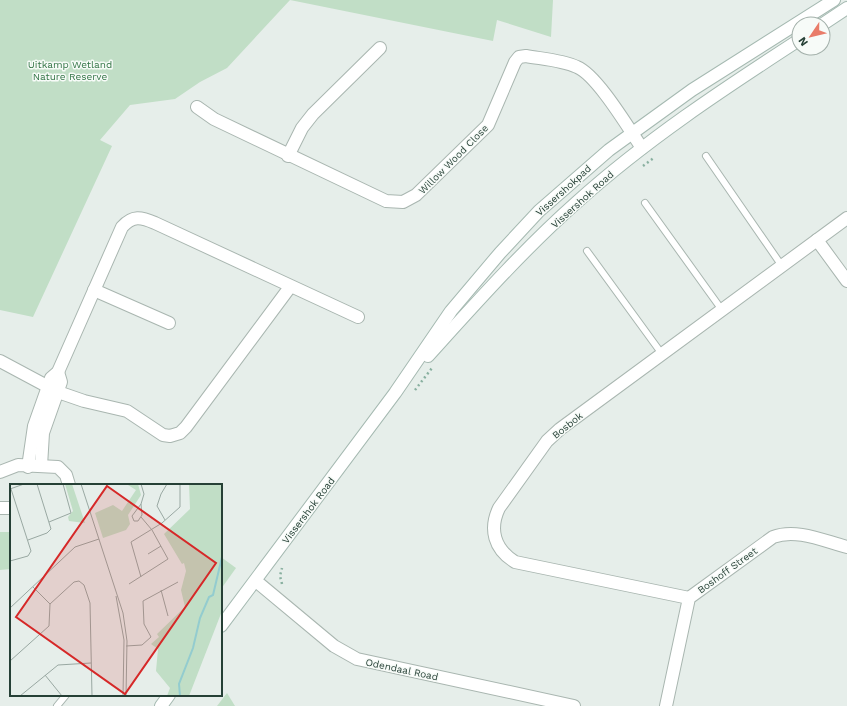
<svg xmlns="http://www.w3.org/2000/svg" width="847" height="706" font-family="'Work Sans',sans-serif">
  <rect width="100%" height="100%" fill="#e6eeea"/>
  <!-- green -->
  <g fill="#c1dec6">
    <polygon points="0,0 553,0 551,37 497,20 493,41 290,0 227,68 200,82 175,99 130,105 100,140 112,146 33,317 0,310"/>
    <polygon points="0,532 11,532 11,569 0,570"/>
    <polygon points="221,557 236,568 221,589"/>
    <polygon points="227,693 235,706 217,706"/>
  </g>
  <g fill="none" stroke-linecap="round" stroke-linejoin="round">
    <!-- lane casing -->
    <g stroke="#a9b6b0" stroke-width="8">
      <g id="lane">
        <polyline points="706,156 782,266"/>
        <polyline points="645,203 722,310"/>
        <polyline points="587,251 662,354"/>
        <polyline points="57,706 66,695"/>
      </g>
    </g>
    <!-- street casing -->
    <g stroke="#a9b6b0" stroke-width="14">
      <g id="street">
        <path d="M 197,107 L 214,119 L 386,201 L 403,202 L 416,195 L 488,125 L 515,62 L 519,57 L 526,56 C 543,59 562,60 577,67 C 597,75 629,129 642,148"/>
        <polyline points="288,156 302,128 313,114 380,48"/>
        <polyline points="817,240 847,281"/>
        <polyline points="94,290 169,323"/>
        <polyline points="0,361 58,392 84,401 127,411 163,435 170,436 180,433 186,427 290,287"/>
        <polyline points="41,466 43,433 61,382 58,372"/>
        <path d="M 28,467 L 34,426 L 51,378 L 58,372 L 122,227 C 133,215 141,217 155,223 L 358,317"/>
        <polyline points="0,472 18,465 58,467 66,475 69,485"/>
        <polyline points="0,508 11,508"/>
        <polyline points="256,581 334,646 357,659 574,706"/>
        <path d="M 689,598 L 515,562 C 494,549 489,529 499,508 L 547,441 L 560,429 L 847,218"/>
        <path d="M 666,706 L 689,598 L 773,537 C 796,528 824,541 847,547"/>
      </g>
    </g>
    <!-- secondary casing -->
    <g stroke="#a5b9b1" stroke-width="14">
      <g id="secondary">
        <polyline points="823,24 847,8"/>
        <path d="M 428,356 C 476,303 524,249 577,202 C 646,140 722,90 799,40"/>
        <polyline points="221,626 395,393 451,311 500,253 539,211 609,150 692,90 834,0"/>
        <polyline points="161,706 169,695"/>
      </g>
    </g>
    <!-- path -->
    <g stroke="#89b0a0" stroke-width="2.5" stroke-dasharray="2 3" stroke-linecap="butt">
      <polyline points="643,166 655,157"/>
      <polyline points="415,390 432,368"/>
      <polyline points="282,584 280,576 282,568"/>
    </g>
    <!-- lane -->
    <use href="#lane" stroke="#fff" stroke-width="6"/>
    <!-- street -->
    <use href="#street" stroke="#fff" stroke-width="12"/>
    <!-- secondary -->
    <use href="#secondary" stroke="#fff" stroke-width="12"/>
  </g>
  <g text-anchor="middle" stroke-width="3" stroke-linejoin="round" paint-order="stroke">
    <!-- park labels -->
    <g font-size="10" fill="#327445" stroke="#f7fbf8">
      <text x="70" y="68">Uitkamp Wetland<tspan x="70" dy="12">Nature Reserve</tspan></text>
    </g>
    <!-- street labels -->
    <g font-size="10" fill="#264036" stroke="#f7fbf8">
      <text transform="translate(453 159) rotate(-45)" y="4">Willow Wood Close</text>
      <text transform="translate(563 190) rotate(-42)" y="4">Vissershokpad</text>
      <text transform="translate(582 199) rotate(-42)" y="4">Vissershok Road</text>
      <text transform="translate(567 425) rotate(-39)" y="4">Bosbok</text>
      <text transform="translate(308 510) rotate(-53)" y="4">Vissershok Road</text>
      <text transform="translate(727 570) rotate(-36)" y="4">Boshoff Street</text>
      <text transform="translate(402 669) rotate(12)" y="4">Odendaal Road</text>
    </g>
  </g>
  <!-- overview -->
  <g transform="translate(10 484)">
    <rect width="212" height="212" fill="#e6eeea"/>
    <path d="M 55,0 L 62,0 L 75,39 L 59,37 L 58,33 L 63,27 ZM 128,0 L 131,11 L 118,31 L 120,40 L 116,46 L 93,54 L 85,29 L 103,21 L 112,27 L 126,6 L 118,1 ZM 179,0 L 212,0 L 212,127 L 179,212 L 157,212 L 160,204 L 146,187 L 148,165 L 141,160 L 149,153 L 147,150 L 175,123 L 171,106 L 176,87 L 174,79 L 172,80 L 154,50 L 180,25 Z" fill="#c1dec6"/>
    <path fill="none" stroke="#93cccf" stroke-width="2" d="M 212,45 L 212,66M 170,212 L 169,200 L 183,164 L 190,134 L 199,113 L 203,111 L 212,73"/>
    <path fill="none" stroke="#99a8a2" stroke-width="1" d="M 71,0 L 113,129 L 117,157 L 116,212M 0,5 L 14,0M 131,20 L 132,31 L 128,37 L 124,37 L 122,32 ZM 131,20 L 134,10 L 131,0M 155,36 L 147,22 L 151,10 L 157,0M 39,38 L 61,29 L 53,0M 18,56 L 37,49 L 41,45 L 27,0M 138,70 L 151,62M 0,77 L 18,72 L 21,67 L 1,5M 131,93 L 121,58 L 152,39 L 170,23 L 170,0M 119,100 L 158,75 L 142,46 L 131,33M 151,106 L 158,132M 106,112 L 114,156 L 113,212M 40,120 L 64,98 L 69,97 L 74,101 L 80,119 L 82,212M 0,124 L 65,63 L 89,55M 116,162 L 132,161 L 141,153 L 134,140 L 133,117 L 168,98M 0,177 L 39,142 L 40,120 L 23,103M 35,191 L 52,212M 10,212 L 48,181 L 81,179"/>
    <path fill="#d62828" fill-opacity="0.15" stroke="#d62828" stroke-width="2" d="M 97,2 L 206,79 L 115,210 L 6,133 Z"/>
    <rect width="212" height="212" fill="none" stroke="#264036" stroke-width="2"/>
  </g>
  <!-- north arrow -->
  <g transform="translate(811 36) rotate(235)"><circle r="19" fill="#f7fbf8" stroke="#a3b0aa"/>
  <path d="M0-3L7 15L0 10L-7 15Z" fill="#e97c69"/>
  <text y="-6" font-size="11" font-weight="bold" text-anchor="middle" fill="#264036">N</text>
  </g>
</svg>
